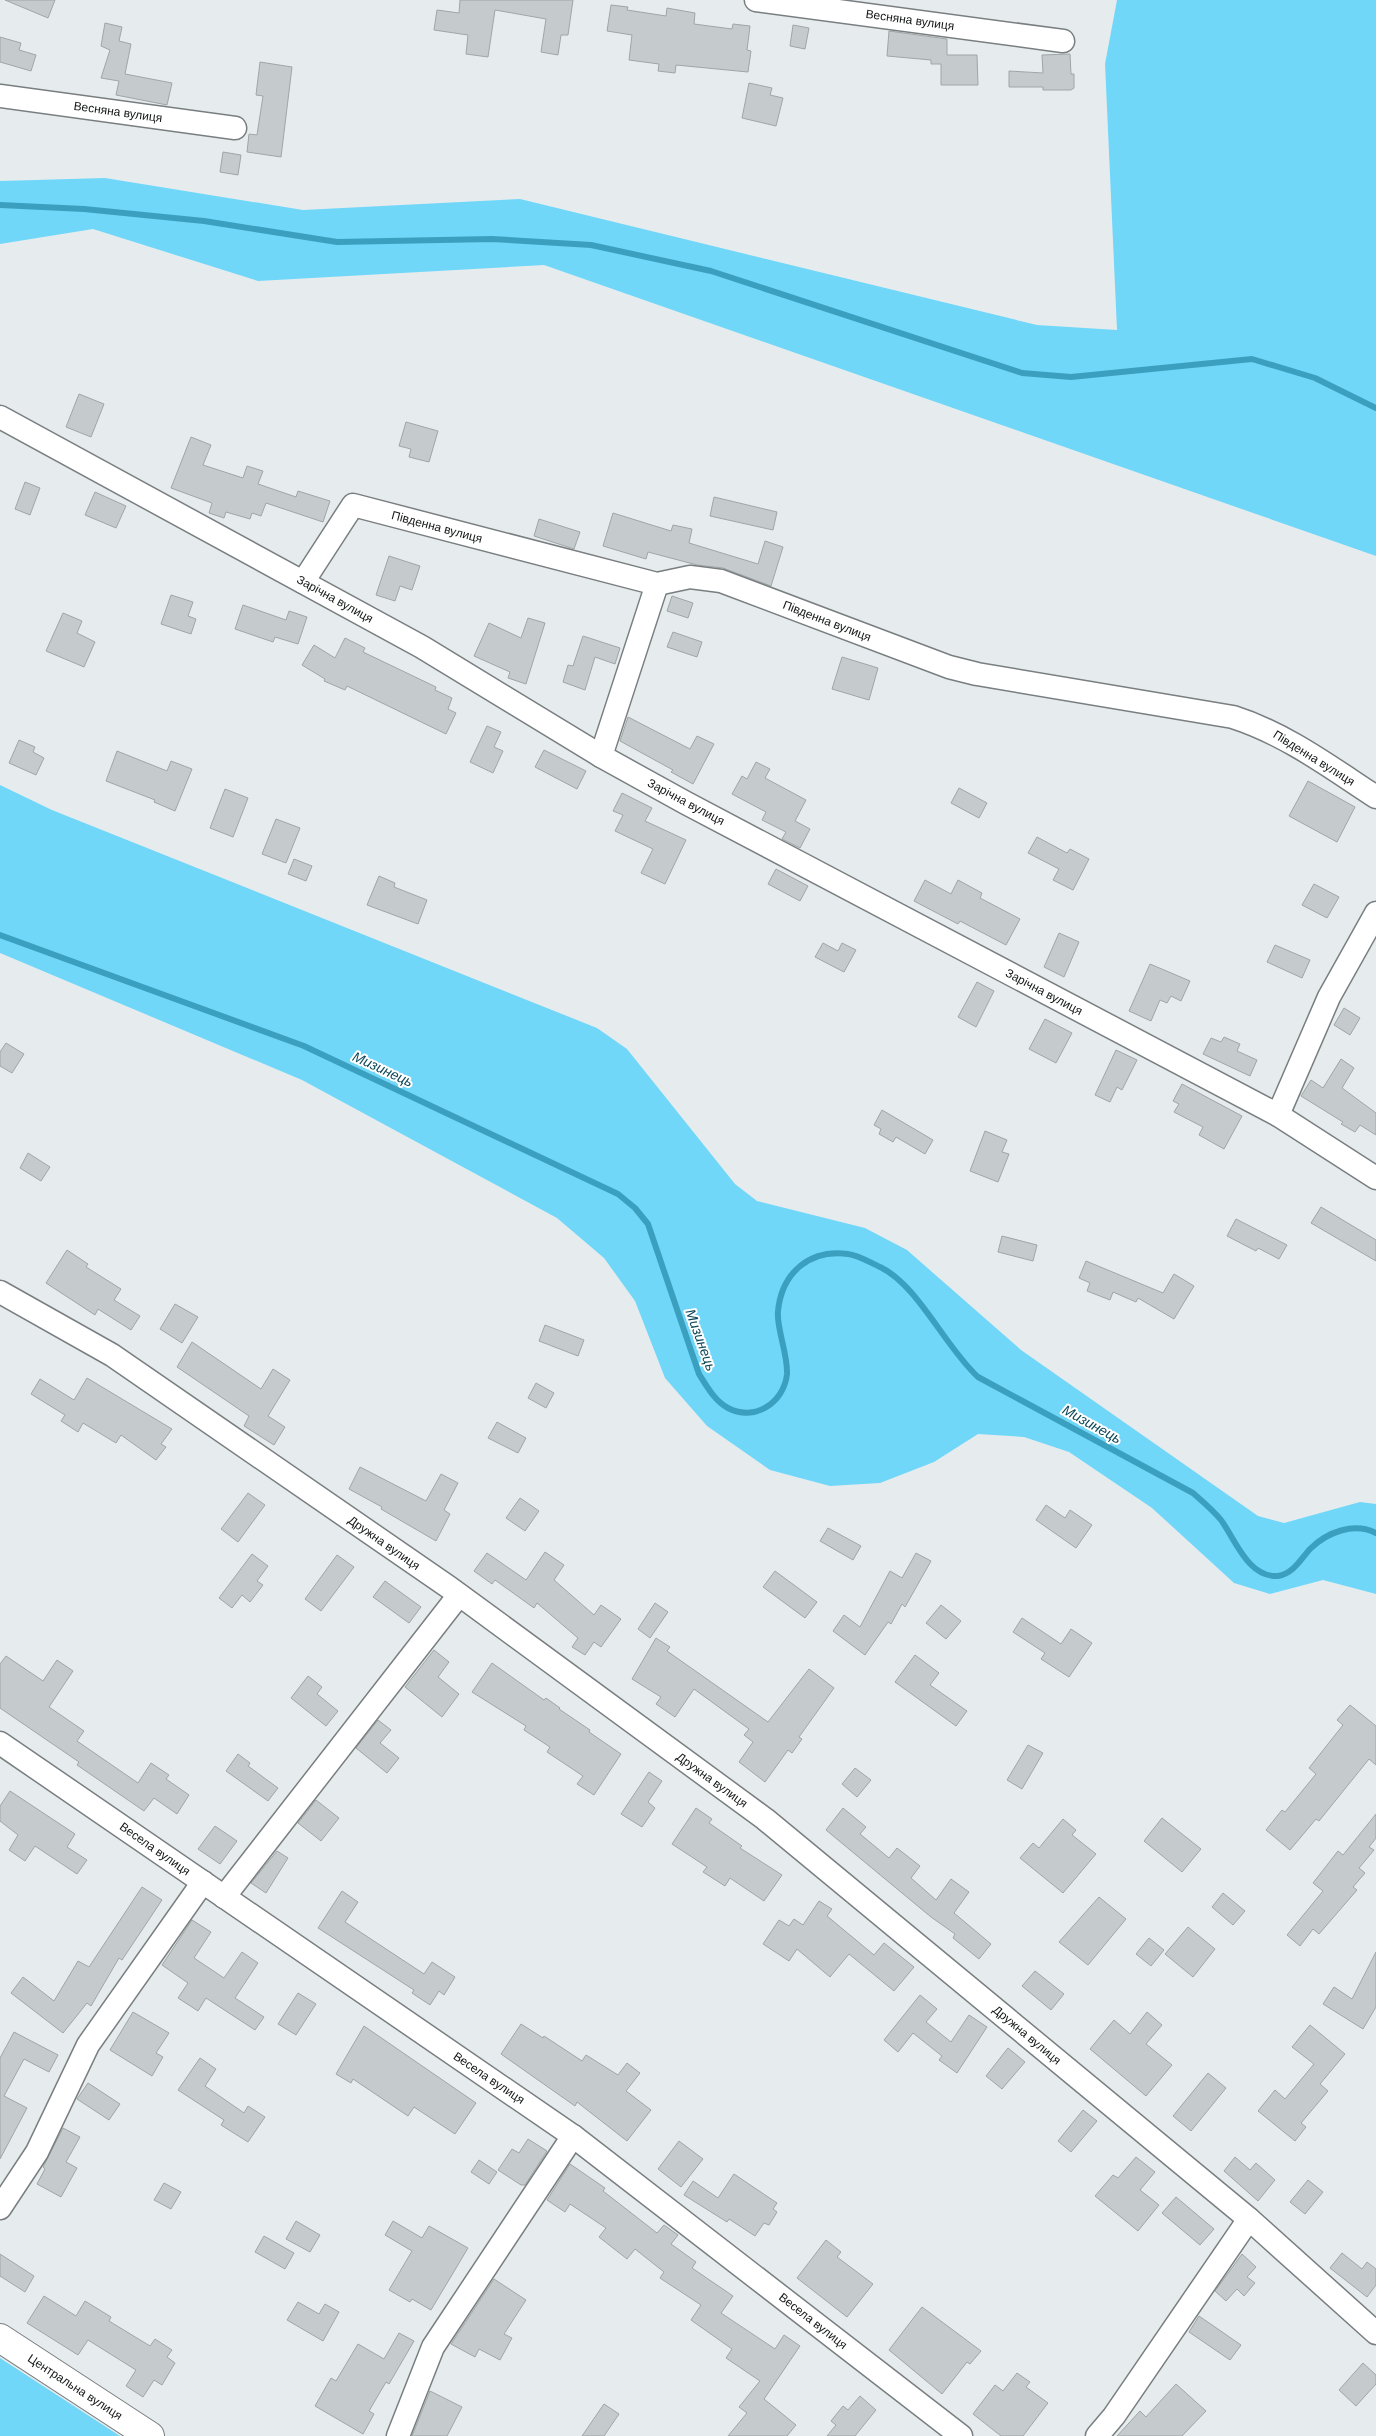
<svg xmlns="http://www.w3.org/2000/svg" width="1376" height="2436" font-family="Arial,sans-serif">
  <rect width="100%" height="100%" fill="#e6ecee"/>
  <!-- green -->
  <g fill="#71d7f9">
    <polygon points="1117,0 1376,0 1376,556 544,265 258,281 93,229 0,244 0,181 105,178 303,210 520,199 1037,325 1117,330 1105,64"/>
    <polygon points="0,785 52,810 597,1028 627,1049 735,1184 757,1201 865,1228 907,1250 1021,1350 1258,1516 1284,1523 1360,1502 1376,1504 1376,1594 1323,1580 1270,1594 1234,1583 1152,1508 1069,1452 1024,1437 978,1434 934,1462 880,1483 830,1486 770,1470 707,1426 665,1378 635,1301 604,1258 557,1218 302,1080 0,953"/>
    <polygon points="0,2358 120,2436 0,2436"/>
  </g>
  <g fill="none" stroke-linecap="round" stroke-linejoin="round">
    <!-- stream -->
    <g stroke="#3ba0c0" stroke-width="6">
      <polyline points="0,205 84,209 204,221 337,242 492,239 591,245 711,271 1022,373 1071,377 1252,359 1315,378 1376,408"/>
      <path d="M 0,935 L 304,1046 L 618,1194 L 635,1208 L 648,1224 L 699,1374 C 707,1387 715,1401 728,1408 C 754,1422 784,1403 787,1374 C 788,1354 776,1327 778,1311 C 782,1272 810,1249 848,1254 C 858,1255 871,1263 880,1267 C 918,1285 945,1347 978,1377 L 1193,1493 C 1202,1501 1213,1510 1221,1520 C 1235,1539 1248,1578 1278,1576 C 1293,1574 1301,1559 1310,1549 C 1327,1532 1354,1522 1376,1533"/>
    </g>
  </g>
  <!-- building -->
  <g fill="#c5cacc" stroke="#a0a6a8">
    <polygon points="5,0 55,0 48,18"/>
    <polygon points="460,0 573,0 568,35 561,35 558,55 541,52 546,19 495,10 488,57 466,54 468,35 434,30 437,10 459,13"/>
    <polygon points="611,5 628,7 627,10 666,16 667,8 695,13 694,24 732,29 733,24 750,26 747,50 751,51 748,72 676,65 675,73 658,71 659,64 629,60 632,35 607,31"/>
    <polygon points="105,23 122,27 119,41 131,44 125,74 172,83 167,105 116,95 119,81 101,78 110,50 101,46"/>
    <polygon points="793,25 809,28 805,49 790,46"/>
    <polygon points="889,31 947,39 947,55 977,55 978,85 941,85 941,64 931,64 931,60 887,56"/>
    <polygon points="0,37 21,43 19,50 36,55 31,71 0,62"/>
    <polygon points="1070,54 1071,74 1074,74 1074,88 1071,90 1043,90 1043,87 1009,87 1009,71 1043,73 1042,55"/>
    <polygon points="260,62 292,67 281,157 247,152 249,134 257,135 263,96 256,95"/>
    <polygon points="749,83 772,88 770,95 783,98 776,126 742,118"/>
    <polygon points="223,152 241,155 238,175 220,172"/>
    <polygon points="79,394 104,404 91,437 66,427"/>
    <polygon points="406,422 438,431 429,462 409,457 411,449 399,446"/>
    <polygon points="191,437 211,445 203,465 243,478 247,466 263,471 258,484 296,497 298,491 330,501 323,522 266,503 261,516 252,513 250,519 226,512 224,518 209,513 212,503 171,488"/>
    <polygon points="25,482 40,488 30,515 15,509"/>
    <polygon points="95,492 126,506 116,528 85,515"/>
    <polygon points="714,497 777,512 773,530 710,516"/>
    <polygon points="613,513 671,531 673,525 692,529 689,543 758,564 765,541 783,547 771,586 723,568 697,565 648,552 646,559 603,546"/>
    <polygon points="539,519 580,532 574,549 534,536"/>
    <polygon points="389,556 420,566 412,590 400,586 395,601 376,595"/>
    <polygon points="171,595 193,602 188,616 196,619 191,634 161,624"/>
    <polygon points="672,596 693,603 688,618 667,611"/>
    <polygon points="243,605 286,620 289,611 307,617 298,644 275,637 273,642 235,629"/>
    <polygon points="63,613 82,621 77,633 95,642 84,667 46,651"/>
    <polygon points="528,618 545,623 526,684 508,678 510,672 474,656 489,623 521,638"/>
    <polygon points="673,632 702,642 697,657 667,647"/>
    <polygon points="583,636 620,648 615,664 595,657 585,690 563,682 568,665 573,666"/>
    <polygon points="345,638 365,648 363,652 436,687 435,690 452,698 448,709 456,713 446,734 347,686 345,690 324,681 325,679 302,665 314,645 335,658"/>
    <polygon points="842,657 878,668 869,700 832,689"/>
    <polygon points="628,717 690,749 697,736 714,744 693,784 671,772 673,770 620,741"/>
    <polygon points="487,726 501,732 494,747 503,751 493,773 470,762"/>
    <polygon points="19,740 35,747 33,752 44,758 36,775 9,763"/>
    <polygon points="544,750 586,771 577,789 535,767"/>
    <polygon points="117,751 167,771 171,761 192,769 175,811 154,802 155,800 106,781"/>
    <polygon points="756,762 770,769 765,778 806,800 795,821 810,829 800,848 782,839 786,832 762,820 766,812 732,794 742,776 747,779"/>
    <polygon points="1308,781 1355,807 1337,842 1289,816"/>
    <polygon points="959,788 987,803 979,818 951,803"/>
    <polygon points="225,789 248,798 233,837 210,828"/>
    <polygon points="622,793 652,808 645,821 686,840 665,884 641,873 653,849 615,831 623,815 613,811"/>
    <polygon points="276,819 300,828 286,863 262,854"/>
    <polygon points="1037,837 1067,853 1070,849 1089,859 1073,890 1053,880 1059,869 1028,853"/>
    <polygon points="294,859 312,866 306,881 288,874"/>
    <polygon points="776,869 808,886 800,901 768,884"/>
    <polygon points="379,876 395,883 394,887 427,900 418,924 367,905"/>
    <polygon points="925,880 951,894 958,880 982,893 980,898 1020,919 1006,945 960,921 958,924 914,901"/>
    <polygon points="1314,884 1339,897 1327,918 1302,905"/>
    <polygon points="1059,933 1079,942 1064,977 1044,967"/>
    <polygon points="823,943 838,951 842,943 856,950 844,972 815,957"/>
    <polygon points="1275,945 1310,960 1302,978 1267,962"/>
    <polygon points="1150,964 1190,981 1181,1001 1171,996 1167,1003 1160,1000 1151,1021 1129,1011"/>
    <polygon points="977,982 994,991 976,1027 958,1017"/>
    <polygon points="1344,1008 1360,1018 1350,1035 1334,1025"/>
    <polygon points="1045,1019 1072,1033 1056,1063 1029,1049"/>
    <polygon points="1224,1037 1240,1044 1237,1051 1257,1060 1250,1076 1203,1054 1211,1038 1221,1042"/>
    <polygon points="6,1043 24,1054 12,1073 0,1066 0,1052"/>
    <polygon points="1116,1050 1137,1060 1122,1090 1117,1087 1110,1102 1095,1095"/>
    <polygon points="1341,1059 1354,1068 1342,1088 1376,1113 1376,1135 1360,1125 1355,1132 1341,1124 1343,1122 1301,1096 1311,1080 1323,1088"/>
    <polygon points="1182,1084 1242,1116 1224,1149 1199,1135 1203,1127 1174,1112 1179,1104 1173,1101"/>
    <polygon points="882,1110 933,1140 925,1154 896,1137 893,1142 879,1134 881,1129 874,1125"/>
    <polygon points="985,1131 1007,1140 1002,1152 1009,1154 998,1182 970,1171"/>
    <polygon points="28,1153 50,1167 41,1181 20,1168"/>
    <polygon points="1321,1207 1376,1240 1376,1261 1311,1223"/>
    <polygon points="1236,1219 1287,1245 1279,1259 1258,1248 1256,1251 1227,1236"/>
    <polygon points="1002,1236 1037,1245 1033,1261 998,1252"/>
    <polygon points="67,1250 88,1264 86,1267 121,1289 114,1300 140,1316 131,1330 98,1309 95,1315 46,1283"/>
    <polygon points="1086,1261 1163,1293 1174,1274 1194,1286 1174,1319 1138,1298 1136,1302 1113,1292 1110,1300 1087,1291 1090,1283 1079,1278"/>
    <polygon points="175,1304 198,1317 182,1343 160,1329"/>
    <polygon points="545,1325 584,1340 578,1356 539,1341"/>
    <polygon points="192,1342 261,1389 273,1369 290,1380 268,1416 285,1427 274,1445 244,1426 249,1416 177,1367"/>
    <polygon points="87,1378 172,1429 161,1444 166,1447 156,1460 121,1435 116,1443 83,1423 78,1432 61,1421 65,1415 31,1394 40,1379 74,1400"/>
    <polygon points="536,1383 554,1393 546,1408 528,1398"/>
    <polygon points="497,1422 526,1438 518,1453 488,1438"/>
    <polygon points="360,1467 426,1501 441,1474 458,1483 444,1510 450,1514 436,1541 381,1509 382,1507 349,1489"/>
    <polygon points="248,1493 265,1505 238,1542 221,1529"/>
    <polygon points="520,1498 539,1511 525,1531 506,1518"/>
    <polygon points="1046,1505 1065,1518 1070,1510 1092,1525 1076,1548 1036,1520"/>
    <polygon points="828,1528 861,1546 853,1560 820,1541"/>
    <polygon points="545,1552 564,1565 554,1580 594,1615 601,1605 621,1619 601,1647 594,1642 585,1655 572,1647 578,1638 537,1603 534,1608 495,1580 492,1584 474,1571 487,1553 526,1580"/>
    <polygon points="916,1553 931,1561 905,1607 902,1604 891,1624 888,1622 865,1655 833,1631 844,1615 860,1627 890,1571 902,1578"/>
    <polygon points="252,1554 268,1566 257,1581 263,1585 250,1602 242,1595 232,1608 219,1598"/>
    <polygon points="337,1555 354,1567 321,1611 305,1599"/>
    <polygon points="775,1571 817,1602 805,1618 763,1587"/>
    <polygon points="385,1581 421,1607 409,1623 373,1597"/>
    <polygon points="655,1603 668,1612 650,1638 638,1629"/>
    <polygon points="941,1605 961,1621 946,1639 926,1623"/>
    <polygon points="1022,1618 1061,1644 1071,1629 1092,1643 1069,1677 1041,1659 1045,1653 1013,1632"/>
    <polygon points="656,1638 670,1647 667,1651 768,1722 809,1669 834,1688 799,1737 802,1739 792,1753 788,1750 765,1782 739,1762 753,1742 744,1735 749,1729 694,1689 675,1717 656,1704 661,1697 632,1679"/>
    <polygon points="434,1650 449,1662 438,1677 459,1694 442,1717 405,1687"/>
    <polygon points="915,1655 939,1673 930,1685 967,1711 956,1726 895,1682"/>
    <polygon points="6,1656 43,1681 57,1660 73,1671 49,1707 84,1731 77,1741 138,1783 151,1763 169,1775 166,1779 189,1795 177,1814 154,1798 144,1811 77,1765 79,1762 0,1708 0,1664"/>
    <polygon points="492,1663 544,1700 546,1698 560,1708 559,1709 590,1730 589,1732 621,1754 594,1795 577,1784 583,1776 547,1752 550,1747 524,1730 526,1726 472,1692"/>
    <polygon points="308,1676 322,1687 317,1694 338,1711 326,1726 291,1698"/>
    <polygon points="1350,1705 1376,1726 1376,1765 1369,1759 1319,1821 1316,1819 1290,1850 1266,1830 1282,1810 1285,1812 1316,1774 1309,1768 1343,1725 1337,1720"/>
    <polygon points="378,1720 391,1730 380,1743 399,1758 387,1773 356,1748"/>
    <polygon points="1028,1745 1043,1753 1022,1789 1007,1780"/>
    <polygon points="238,1754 250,1763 248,1766 278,1788 268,1801 226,1771"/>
    <polygon points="855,1768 871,1780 857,1797 842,1784"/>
    <polygon points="649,1772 662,1781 648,1802 655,1808 642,1827 621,1814"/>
    <polygon points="10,1791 75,1834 67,1847 87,1860 77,1874 35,1846 25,1861 9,1850 18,1835 0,1821 0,1806"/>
    <polygon points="316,1800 339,1818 321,1841 298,1823"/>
    <polygon points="696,1808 712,1819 709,1823 742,1846 740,1848 782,1875 764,1901 730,1878 725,1886 703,1872 707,1867 672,1844"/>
    <polygon points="843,1808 866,1827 860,1834 889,1858 897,1848 920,1866 911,1878 936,1900 951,1879 969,1892 954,1913 991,1944 979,1959 953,1938 955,1934 931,1917 826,1830"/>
    <polygon points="1376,1814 1376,1838 1369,1847 1374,1850 1359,1868 1365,1873 1353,1887 1357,1890 1319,1934 1313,1929 1300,1946 1287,1935 1323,1891 1313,1883 1338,1851 1343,1855"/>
    <polygon points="1162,1818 1201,1849 1182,1872 1144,1841"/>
    <polygon points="1063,1819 1076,1830 1072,1835 1096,1854 1063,1893 1020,1858 1033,1843 1039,1848"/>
    <polygon points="215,1826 237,1841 220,1864 198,1849"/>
    <polygon points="277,1851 288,1858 266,1893 251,1883"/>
    <polygon points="142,1887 162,1900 122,1960 119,1958 91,2006 87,2003 63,2033 11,1993 23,1977 54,2001 78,1961 89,1967"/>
    <polygon points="342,1891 358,1902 345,1922 424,1974 432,1962 455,1977 444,1995 439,1991 430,2005 412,1993 414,1990 318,1928"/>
    <polygon points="1223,1893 1245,1911 1233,1925 1212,1907"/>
    <polygon points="1099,1897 1126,1919 1088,1965 1059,1942"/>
    <polygon points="819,1901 832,1909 827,1916 874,1955 884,1943 914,1967 894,1991 849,1954 830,1977 797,1949 789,1961 763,1944 779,1920 789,1926 794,1919 803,1925"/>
    <polygon points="192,1920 211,1932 194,1958 224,1978 242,1952 258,1963 235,1998 264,2017 255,2030 206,1998 198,2011 178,1998 188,1983 162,1965"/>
    <polygon points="1188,1927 1215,1949 1193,1977 1165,1954"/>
    <polygon points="1149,1938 1164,1950 1151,1966 1136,1954"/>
    <polygon points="1376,1952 1376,2007 1363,2029 1323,2004 1334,1987 1352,1999"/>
    <polygon points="1035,1971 1064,1994 1051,2010 1022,1986"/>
    <polygon points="298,1993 316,2004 296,2035 278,2024"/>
    <polygon points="920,1995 937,2009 926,2022 951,2042 969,2015 987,2027 957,2073 939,2060 942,2056 913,2033 898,2052 884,2040"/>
    <polygon points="133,2012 169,2033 156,2053 163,2057 152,2076 110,2050"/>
    <polygon points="1147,2012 1162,2025 1146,2044 1172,2065 1146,2096 1090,2049 1114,2020 1130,2034"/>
    <polygon points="521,2024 543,2038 544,2036 582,2061 586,2055 618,2075 627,2063 640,2073 626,2091 651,2110 627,2141 577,2102 575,2106 501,2054"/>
    <polygon points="1310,2025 1345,2054 1320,2084 1328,2091 1301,2123 1306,2127 1295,2141 1258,2111 1275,2090 1285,2099 1314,2064 1292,2047"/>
    <polygon points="364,2026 476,2103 455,2134 414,2107 408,2116 353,2079 351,2083 336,2074"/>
    <polygon points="14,2032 58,2055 49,2072 24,2059 4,2096 27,2108 0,2159 0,2058"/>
    <polygon points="1008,2048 1025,2062 1002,2089 986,2076"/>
    <polygon points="200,2058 216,2069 205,2086 244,2113 248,2106 265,2117 248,2142 221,2125 224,2120 178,2090"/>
    <polygon points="1208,2073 1226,2088 1191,2131 1173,2116"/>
    <polygon points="88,2083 120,2104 109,2120 77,2099"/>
    <polygon points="1083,2110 1097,2121 1071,2152 1058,2141"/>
    <polygon points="63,2128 80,2137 66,2162 77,2168 61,2197 37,2184 45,2169 43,2167"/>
    <polygon points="528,2139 547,2151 525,2185 521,2185 498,2170 512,2149 519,2153"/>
    <polygon points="679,2141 703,2159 681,2187 658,2169"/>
    <polygon points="1136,2157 1155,2172 1140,2190 1159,2205 1138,2231 1095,2196 1113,2175 1118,2178"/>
    <polygon points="1235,2157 1250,2170 1256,2163 1275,2180 1258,2201 1224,2171"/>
    <polygon points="479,2160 497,2172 489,2184 471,2172"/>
    <polygon points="570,2164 605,2188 603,2191 657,2233 664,2225 678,2235 671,2244 696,2262 692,2268 733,2296 721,2313 775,2349 784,2335 800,2346 764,2399 796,2425 787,2436 728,2436 747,2413 739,2407 760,2381 726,2358 732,2349 691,2320 701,2305 660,2278 664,2272 635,2249 627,2259 599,2237 606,2228 570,2204 565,2212 547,2200"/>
    <polygon points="734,2174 777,2203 773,2209 777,2212 769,2225 764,2223 755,2236 729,2219 727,2222 684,2195 693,2181 718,2198"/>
    <polygon points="1308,2180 1323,2192 1305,2214 1290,2202"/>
    <polygon points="164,2183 181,2192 171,2209 154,2200"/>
    <polygon points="1176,2197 1214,2229 1200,2245 1162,2213"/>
    <polygon points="296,2221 320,2235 310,2252 286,2239"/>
    <polygon points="393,2221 422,2238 429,2226 468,2248 431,2310 412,2299 410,2302 389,2290 412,2251 385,2235"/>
    <polygon points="264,2236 294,2253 285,2269 255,2252"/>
    <polygon points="826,2240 841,2252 837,2257 873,2284 847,2317 797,2278"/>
    <polygon points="1342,2253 1362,2269 1367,2262 1376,2269 1376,2285 1367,2297 1330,2268"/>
    <polygon points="0,2254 34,2276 25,2292 0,2276"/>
    <polygon points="1242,2254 1256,2267 1247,2277 1255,2283 1244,2296 1237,2289 1226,2301 1215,2291"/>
    <polygon points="494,2279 526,2300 504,2334 512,2338 500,2360 479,2349 475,2357 451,2344"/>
    <polygon points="44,2296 76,2316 85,2301 111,2317 109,2321 150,2346 155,2339 172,2350 167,2357 175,2363 162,2385 154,2380 143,2397 126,2386 136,2370 88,2340 78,2355 27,2323"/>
    <polygon points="298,2302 319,2314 325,2304 339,2312 323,2341 287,2320"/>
    <polygon points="922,2307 981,2351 970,2364 967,2362 942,2394 889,2350"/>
    <polygon points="1199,2316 1241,2345 1230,2360 1189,2332"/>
    <polygon points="399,2333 414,2341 389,2384 386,2382 369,2411 374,2414 363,2434 315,2406 331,2378 336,2381 358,2344 384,2359"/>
    <polygon points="1363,2363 1376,2375 1376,2384 1356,2406 1339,2390"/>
    <polygon points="1017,2373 1030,2382 1026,2387 1048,2403 1023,2436 1001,2436 973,2414 995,2385 1003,2391"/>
    <polygon points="1176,2384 1206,2411 1182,2436 1117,2436 1140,2411 1146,2417"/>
    <polygon points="430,2391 462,2407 447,2436 412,2436"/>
    <polygon points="860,2396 876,2410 855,2436 827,2436 836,2425 831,2421 843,2406 848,2410"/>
    <polygon points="604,2404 619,2414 604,2436 582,2436"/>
  </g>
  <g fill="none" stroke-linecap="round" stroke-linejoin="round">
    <!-- minor casing -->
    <g stroke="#797e80" stroke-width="25">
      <g id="minor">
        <polyline points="756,0 1063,41"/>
        <polyline points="0,96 235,128"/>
        <polyline points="0,417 422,647 601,756 686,803 1278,1115 1376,1178"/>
        <path d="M 303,582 L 353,505 L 657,584 L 690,577 L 721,581 L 949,667 L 977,674 L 1233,717 C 1286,734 1330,767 1376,797"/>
        <polyline points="601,756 657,584"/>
        <polyline points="1278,1115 1329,997 1376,913"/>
        <polyline points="0,1292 112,1355 450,1588 765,1819 1249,2219 1376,2333"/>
        <polyline points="0,1743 573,2136 961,2436"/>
        <polyline points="224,1897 459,1595"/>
        <polyline points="0,2208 37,2152 88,2045 203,1882"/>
        <polyline points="398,2436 433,2347 573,2136"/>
        <polyline points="1097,2436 1114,2416 1249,2219"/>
      </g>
    </g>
    <!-- tertiary casing -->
    <g stroke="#797e80" stroke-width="30">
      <polyline id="tertiary" points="0,2338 150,2436"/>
    </g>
    <!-- minor -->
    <use href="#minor" stroke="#fff" stroke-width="22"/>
    <!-- tertiary -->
    <use href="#tertiary" stroke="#fff" stroke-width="28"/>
  </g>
  <g text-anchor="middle" stroke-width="4" stroke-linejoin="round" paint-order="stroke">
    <!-- street labels -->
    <g font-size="12" fill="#151717" stroke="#fff">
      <text transform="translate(910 20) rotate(8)" y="4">Весняна вулиця</text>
      <text transform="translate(118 112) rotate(8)" y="4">Весняна вулиця</text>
      <text transform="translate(437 527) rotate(15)" y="4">Південна вулиця</text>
      <text transform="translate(335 599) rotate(29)" y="4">Зарічна вулиця</text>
      <text transform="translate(827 621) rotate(21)" y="4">Південна вулиця</text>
      <text transform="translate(1314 758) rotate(32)" y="4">Південна вулиця</text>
      <text transform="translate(686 802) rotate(28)" y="4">Зарічна вулиця</text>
      <text transform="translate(1044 992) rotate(28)" y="4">Зарічна вулиця</text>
      <text transform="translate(384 1543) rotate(35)" y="4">Дружна вулиця</text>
      <text transform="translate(712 1780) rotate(36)" y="4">Дружна вулиця</text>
      <text transform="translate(155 1849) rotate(35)" y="4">Весела вулиця</text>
      <text transform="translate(1027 2035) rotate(40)" y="4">Дружна вулиця</text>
      <text transform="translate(489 2078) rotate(34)" y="4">Весела вулиця</text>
      <text transform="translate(813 2321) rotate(38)" y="4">Весела вулиця</text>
      <text transform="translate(75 2387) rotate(33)" y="4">Центральна вулиця</text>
    </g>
    <!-- water labels -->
    <g font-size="14" font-style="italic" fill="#0e495a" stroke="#fff">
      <text transform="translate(383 1069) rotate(25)" y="5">Мизинець</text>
      <text transform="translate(701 1340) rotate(70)" y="5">Мизинець</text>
      <text transform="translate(1092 1424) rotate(29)" y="5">Мизинець</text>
    </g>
  </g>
</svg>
